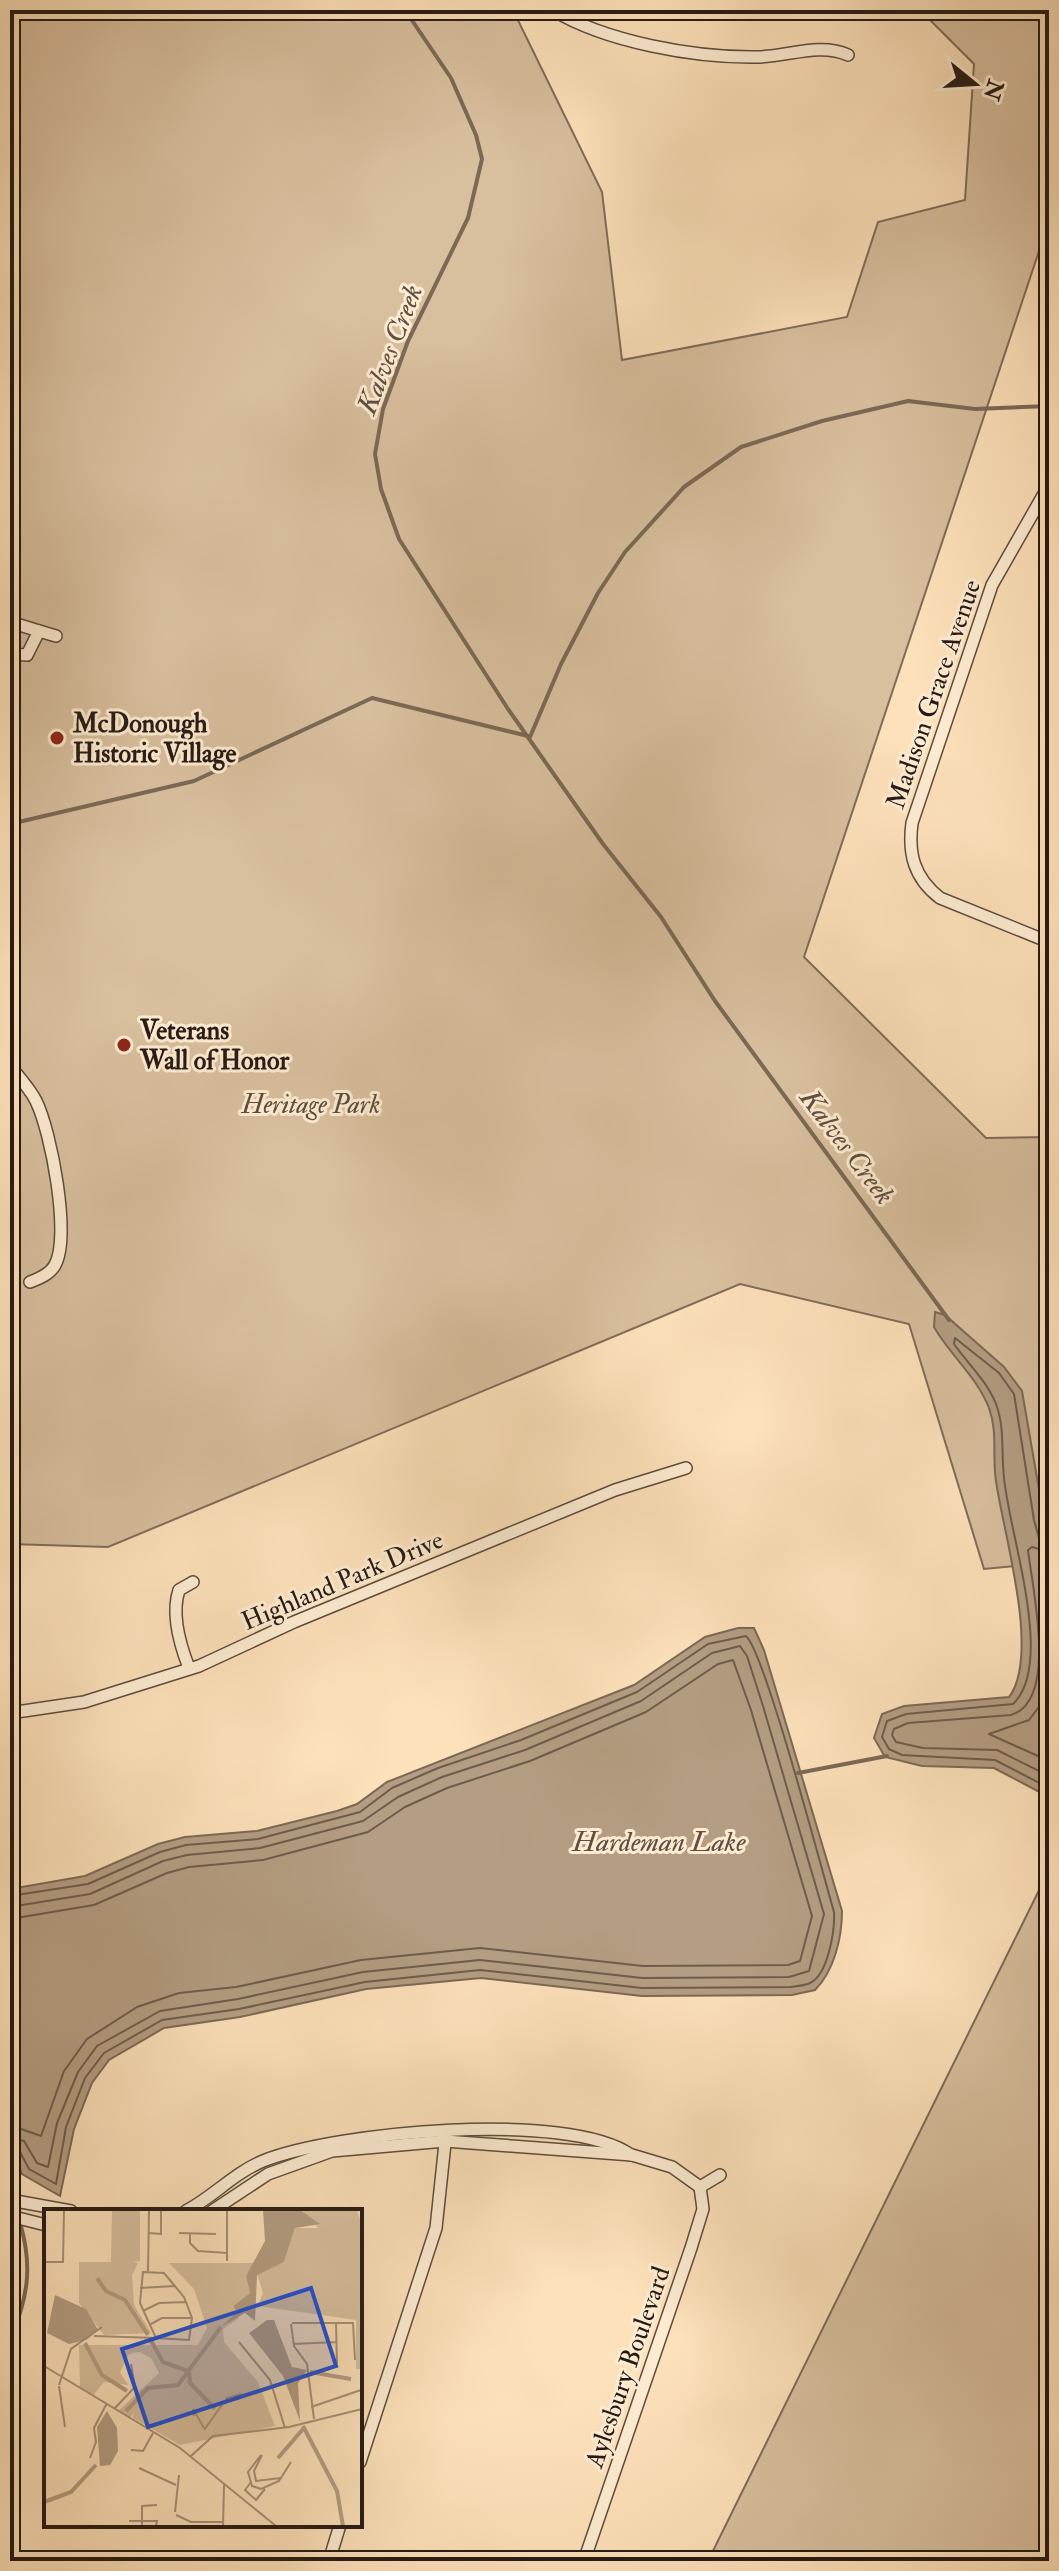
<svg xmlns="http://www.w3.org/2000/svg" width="1059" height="2571" font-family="'IM FELL Double Pica',serif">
  <rect width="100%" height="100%" fill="#fde1ba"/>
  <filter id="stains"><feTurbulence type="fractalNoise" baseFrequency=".0025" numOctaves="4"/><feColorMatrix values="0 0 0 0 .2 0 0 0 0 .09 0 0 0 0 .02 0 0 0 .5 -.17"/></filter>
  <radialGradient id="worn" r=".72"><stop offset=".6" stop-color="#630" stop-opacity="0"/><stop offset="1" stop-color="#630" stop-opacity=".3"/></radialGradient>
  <!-- green -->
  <g fill="#d8bf9e" stroke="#7f6c5a" stroke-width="2">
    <polygon points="10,10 513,10 602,192 622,360 847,317 878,222 965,200 974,64 920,10 1049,10 1049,221 804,957 986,1138 1049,1137 1049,1563 984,1569 909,1324 740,1284 108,1547 10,1544"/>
    <polygon points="1049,1870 1049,2561 708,2561"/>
  </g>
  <!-- water -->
  <g fill="#b49d82" stroke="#7b6956" stroke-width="2">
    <path d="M 935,1312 L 945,1315 L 1004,1367 L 1022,1391 L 1049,1547 L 1049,1797 L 994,1768 L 922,1766 L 885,1757 L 874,1738 L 882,1714 L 904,1706 L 1009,1697 C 1041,1655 1003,1532 996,1481 C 992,1456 998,1432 989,1408 C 977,1377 950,1355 934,1327 Z"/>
    <path d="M 738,1628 L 754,1628 L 764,1650 L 842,1911 C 842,1938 834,1971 815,1990 L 792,1995 L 642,1996 L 481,1978 L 366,1989 L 240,2017 L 164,2028 L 109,2060 L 92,2083 L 74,2129 L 60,2196 L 22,2174 L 10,2147 L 10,1889 L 85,1876 L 158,1844 L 185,1837 L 257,1831 L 337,1811 L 357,1804 L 387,1782 L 634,1685 L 705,1637 Z"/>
  </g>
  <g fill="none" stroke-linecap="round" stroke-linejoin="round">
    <!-- shore -->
    <g stroke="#6d5c4c" stroke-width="2">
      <path d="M 1049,1542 L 1039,1538 L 1034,1520 L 1014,1394 L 999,1373 L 955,1338 L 954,1344 C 968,1364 987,1381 996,1404 C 1005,1428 1001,1452 1004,1477 C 1008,1531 1056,1663 1013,1704 L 906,1714 L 887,1721 L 882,1737 L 889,1749 L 902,1755 L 995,1760 L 1049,1788"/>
      <path d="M 1049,1552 L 1032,1547 L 1028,1550 C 1032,1587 1059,1701 1011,1715 L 908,1723 L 894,1729 L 892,1735 L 896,1742 L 923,1748 L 997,1750 L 1049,1776"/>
      <polyline points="1049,1681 1041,1704 1029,1720 989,1734 1049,1761"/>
      <path d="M 10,1896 L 88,1884 L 160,1852 L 186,1845 L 258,1839 L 360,1812 L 392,1788 L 438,1768 L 521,1740 L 637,1692 L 708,1644 L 746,1636 C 765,1653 822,1871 834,1912 C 835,1930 828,1975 810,1983 C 804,1986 796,1986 791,1987 L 642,1988 L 480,1970 L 365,1982 L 239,2009 L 162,2020 L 104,2053 L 85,2078 L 66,2127 L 56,2184 L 29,2169 L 19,2150 L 10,2147"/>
      <polyline points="10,1907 90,1894 163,1861 187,1855 260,1848 363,1821 398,1797 442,1777 525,1750 641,1701 712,1653 740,1646 747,1656 763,1706 824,1914 809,1971 789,1977 642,1978 480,1960 363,1972 238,1999 160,2011 97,2046 78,2072 57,2123 48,2167 37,2163 24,2141 10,2137"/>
      <polyline points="10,1919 94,1905 167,1873 189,1867 263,1860 368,1832 405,1807 447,1788 530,1761 646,1712 718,1664 733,1660 751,1710 812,1916 800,1961 788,1965 643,1966 480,1948 361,1960 236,1987 179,1993 137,2007 87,2039 64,2071 41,2136 10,2125"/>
    </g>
    <!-- stream -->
    <g stroke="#7b6956" stroke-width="4">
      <polyline points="405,10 451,78 476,135 482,159 468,218 408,341 383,409 375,454 381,489 399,539 508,709 603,844 661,917 715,1001 949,1320"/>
      <polyline points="530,737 561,664 598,593 625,552 684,487 741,447 822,421 908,401 975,409 1049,406"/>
      <polyline points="10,824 194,781 372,698 528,736"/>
      <polyline points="798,1773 887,1756"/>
      <polyline points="19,2167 19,2185"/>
      <path d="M 10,2341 C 27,2299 33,2270 21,2226"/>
    </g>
    <!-- street casing -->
    <g stroke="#5c4c3e" stroke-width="14">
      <g id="street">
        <path d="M 553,10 C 606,42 695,58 757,57 C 786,57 820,42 848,55"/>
        <path d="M 1049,485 L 992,585 L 912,823 C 908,854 914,878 940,898 L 1049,942"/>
        <polyline points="10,622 39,631 27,655 10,654"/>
        <polyline points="39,631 56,636"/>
        <path d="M 10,1066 C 19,1077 30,1089 36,1101 C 51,1131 71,1236 55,1265 C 50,1274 40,1278 30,1282"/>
        <path d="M 189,1668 C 180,1645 171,1614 179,1590 L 193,1582"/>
        <polyline points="10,1713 84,1702 199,1666 294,1622 615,1490 686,1468"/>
        <polyline points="10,2200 71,2211"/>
        <path d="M 186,2211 C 213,2197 234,2173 263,2161 C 335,2132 568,2110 631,2155"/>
        <polyline points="212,2211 268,2174 332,2151 445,2141 632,2155 672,2167 700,2187"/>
        <polyline points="10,2216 46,2225"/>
        <polyline points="360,2462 436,2228 446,2134"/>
        <polyline points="329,2561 340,2525"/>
        <polyline points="584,2561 691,2248 703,2209 700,2187 720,2175"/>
      </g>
    </g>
    <!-- street -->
    <use href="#street" stroke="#feecd2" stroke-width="11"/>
  </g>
  <!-- markers -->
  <g fill="#8f2418" stroke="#feecd2" stroke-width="3">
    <circle cx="57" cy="738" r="8"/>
    <circle cx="124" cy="1045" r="8"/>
  </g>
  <g text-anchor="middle" stroke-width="6" stroke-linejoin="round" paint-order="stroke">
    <!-- street labels -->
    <g font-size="26" fill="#261a15" stroke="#feecd2">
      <text transform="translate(933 694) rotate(-71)" y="9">Madison Grace Avenue</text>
      <text transform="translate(342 1580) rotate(-23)" y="9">Highland Park Drive</text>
      <text transform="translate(627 2367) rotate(-71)" y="9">Aylesbury Boulevard</text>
    </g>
    <!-- poi labels -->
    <g font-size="26" font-weight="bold" fill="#261a15" stroke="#feecd2" text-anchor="start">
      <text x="73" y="732">McDonough<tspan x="73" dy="30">Historic Village</tspan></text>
      <text x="140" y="1039">Veterans<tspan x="140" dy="30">Wall of Honor</tspan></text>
    </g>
    <!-- park labels -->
    <g font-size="26" font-style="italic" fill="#5b4c3e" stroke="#feecd2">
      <text x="311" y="1113">Heritage Park</text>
    </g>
    <!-- water labels -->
    <g font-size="28" font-style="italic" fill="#5f4e41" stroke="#feecd2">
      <text transform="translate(389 349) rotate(-69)" y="10">Kalves Creek</text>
      <text transform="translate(848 1146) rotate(53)" y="10">Kalves Creek</text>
      <text x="659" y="1851">Hardeman Lake</text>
    </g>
  </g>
  <!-- overview -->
  <g transform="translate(44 2209)">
    <rect width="318" height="318" fill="#fde1ba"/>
    <path d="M 68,1 L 96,1 L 96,52 L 88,53 L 94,54 L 88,66 L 90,96 L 107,124 L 60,126 L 35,94 L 35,53 L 67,53 ZM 257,1 L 313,1 L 318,17 L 318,160 L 312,160 L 312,111 L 214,97 L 219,84 L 213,65 L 240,53 L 251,19 L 274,19 ZM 125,54 L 210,54 L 202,67 L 206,84 L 189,97 L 195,109 L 179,120 L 180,133 L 214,173 L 231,217 L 136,236 L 89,209 L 90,203 L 86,209 L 74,202 L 115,164 L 107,149 L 95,143 L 85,145 L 76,163 L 84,176 L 60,173 L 49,187 L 36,179 L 35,136 L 154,136 L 163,119 L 150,80 Z" fill="#d8bf9e"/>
    <path d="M 219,1 L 256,1 L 276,15 L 251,19 L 240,53 L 213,66 L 211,112 L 201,104 L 177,118 L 193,103 L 189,97 L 206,84 L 202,67 L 221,32 ZM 11,86 L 42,100 L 54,121 L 42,131 L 25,135 L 3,124 ZM 223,111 L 230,111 L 248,158 L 263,161 L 254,174 L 256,212 L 239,167 L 205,124 ZM 63,202 L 73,219 L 74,242 L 66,256 L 56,257 L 53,218 Z" fill="#b49d82"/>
    <path fill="none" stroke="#b49d82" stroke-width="4" d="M 53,69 L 62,82 L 81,91 L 104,126M 106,130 L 119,153 L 144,162M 41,134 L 58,166 L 83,182M 145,163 L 146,174 L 171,200M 266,163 L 307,170M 82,202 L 104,179 L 134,176 L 177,118M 259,217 L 293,282 L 299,317M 234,249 L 259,220M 0,293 L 27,283 L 52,256"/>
    <path fill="none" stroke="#a79178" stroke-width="2" d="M 104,24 L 117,25 L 117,1M 135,24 L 172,25M 146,24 L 146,34 L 154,42 L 183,44M 183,52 L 183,1M 0,53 L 19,53 L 20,1M 104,62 L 105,1M 99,63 L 120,64 L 140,88 L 148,109 L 145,131 L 112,129 L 96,94 ZM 96,79 L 131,77M 99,102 L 115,94 L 142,93M 248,114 L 309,114 L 311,151M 292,114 L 293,155M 107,115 L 118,109 L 147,109M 247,115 L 250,137 L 263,155 L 270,210M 50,127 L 112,129M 195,133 L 226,171 L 241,219M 249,135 L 292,133M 0,157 L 136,239 L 232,317M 15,176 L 27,140 L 58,118M 15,177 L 21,218M 267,198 L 317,181M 71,199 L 91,178 L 87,155M 150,207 L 149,200 L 160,219M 160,221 L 183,189 L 197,185M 87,241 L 99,242 L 109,224M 217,246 L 204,263 L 208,277 L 217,280 L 235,272 L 247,253M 218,246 L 210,262 L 212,272 L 237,269M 147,247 L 169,227 L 245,218 L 318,200M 46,249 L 52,233 L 50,219 L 63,194M 100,261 L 95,259 L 132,276M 207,273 L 201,281 L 212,291 L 221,280M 131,303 L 135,266M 132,306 L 147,313 L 179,313M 85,312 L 98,312 L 98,297 L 113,296M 98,317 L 98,312 L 113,312 L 112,317M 179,317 L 180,276"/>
    <path fill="#1d4ed8" fill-opacity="0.15" stroke="#1d4ed8" stroke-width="4" d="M 267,79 L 292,157 L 104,218 L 78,140 Z"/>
    <rect width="318" height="318" fill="none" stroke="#261a15" stroke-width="4"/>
  </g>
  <!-- margin -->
  <rect width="1059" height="2571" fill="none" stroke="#fde1ba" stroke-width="40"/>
  <rect x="12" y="12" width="1035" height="2547" fill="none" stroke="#261a15" stroke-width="4"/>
  <rect x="20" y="20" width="1019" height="2531" fill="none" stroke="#261a15" stroke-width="2"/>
  <!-- north arrow -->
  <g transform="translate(975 84) rotate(108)" stroke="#feecd2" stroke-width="6" paint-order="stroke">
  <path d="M0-6L14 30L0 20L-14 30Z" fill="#261a15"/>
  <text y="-12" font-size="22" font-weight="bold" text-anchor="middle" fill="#261a15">N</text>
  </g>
  <rect width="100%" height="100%" filter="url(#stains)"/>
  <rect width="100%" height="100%" fill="url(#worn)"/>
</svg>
